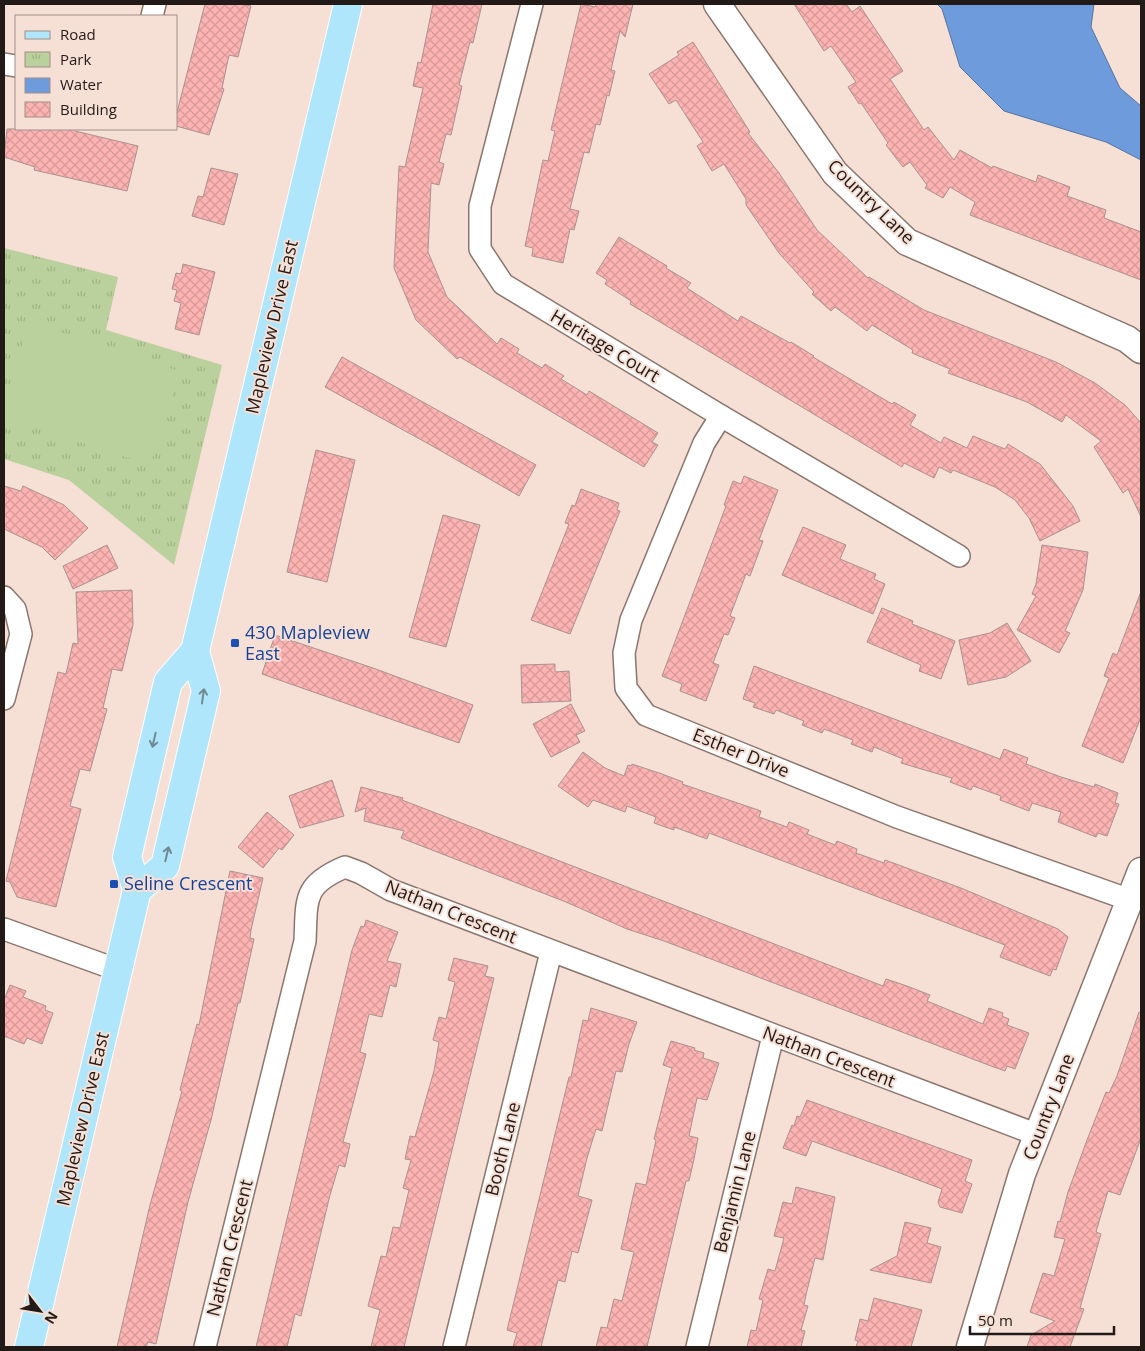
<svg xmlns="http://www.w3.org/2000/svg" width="1145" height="1351" font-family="'Open Sans',sans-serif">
  <defs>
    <pattern id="park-tufts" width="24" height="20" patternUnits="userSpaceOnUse" patternTransform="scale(1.25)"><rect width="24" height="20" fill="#bad09d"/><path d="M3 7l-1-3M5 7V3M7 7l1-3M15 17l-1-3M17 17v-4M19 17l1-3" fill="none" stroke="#a0b286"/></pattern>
    <pattern id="building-cross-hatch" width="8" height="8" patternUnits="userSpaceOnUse" patternTransform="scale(1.25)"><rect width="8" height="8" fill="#fcb3b2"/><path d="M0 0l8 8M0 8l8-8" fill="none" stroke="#d89998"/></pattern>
  </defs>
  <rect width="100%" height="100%" fill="#f6dfd5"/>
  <!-- park -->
  <polygon fill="url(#park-tufts)" points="4,248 118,277 106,330 222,365 174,565 69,480 4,459"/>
  <!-- pitch -->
  <polygon fill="#bad09d" points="30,322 181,372 150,465 4,417 4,402"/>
  <!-- water -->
  <polygon fill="#6e9bdb" stroke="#5774a0" points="937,4 1094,4 1091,27 1120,88 1141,106 1141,160 1106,142 1004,111 960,67 942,9"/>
  <!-- building -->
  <g fill="url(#building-cross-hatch)" stroke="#aa9291">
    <polygon points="205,4 242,4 251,6 238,57 229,55 222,88 224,89 209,135 176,126 176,116"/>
    <polygon points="433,4 482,4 473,43 470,42 459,85 462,86 451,135 446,134 439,162 444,164 439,185 431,183 428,252 447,297 497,344 501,338 519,349 517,353 542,368 545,364 564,376 561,379 587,395 589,391 658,433 652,442 658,445 644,467 460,357 457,359 416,320 394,268 399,166 405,167 423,88 413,86 418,62 421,63"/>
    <polygon points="581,4 595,7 596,4 633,4 625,37 620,31 611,70 615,71 609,96 607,95 600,125 596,124 589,153 584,152 570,209 579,211 574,230 570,229 563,263 532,256 533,248 525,246 543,160 548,161 555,131 551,130"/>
    <polygon points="794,4 846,4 852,12 860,6 903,71 890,79 924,130 928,127 954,160 960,150 992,168 993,166 1036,182 1038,175 1070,187 1067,196 1106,210 1104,218 1141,232 1141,280 970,215 975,202 950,187 943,198 925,188 927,185 910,162 903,167 886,145 888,143 861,103 859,104 848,87 856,82 831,46 824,51"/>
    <polygon points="693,42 750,132 748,133 779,173 817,230 868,278 869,277 924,310 1056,362 1095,383 1125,405 1141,423 1141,517 1128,489 1123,493 1094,447 1101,441 1066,415 1062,422 1027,402 948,373 950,369 912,353 913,350 872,325 867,331 835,307 831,311 812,294 814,292 779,253 746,205 746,199 724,164 712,171 697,146 703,142 676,100 669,104 649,74 679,55 677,52"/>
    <polygon points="7,129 75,129 75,131 138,146 127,191 34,170 35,167 4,157"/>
    <polygon points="211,168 238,174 224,225 192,216 198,196 203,197"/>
    <polygon points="619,237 667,266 666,268 691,283 687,288 738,321 741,316 790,343 791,342 814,356 813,357 892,404 894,402 916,415 910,425 941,443 944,437 967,448 973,436 1005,449 1008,444 1040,464 1073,506 1080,521 1040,541 1029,518 1015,500 995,487 953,470 951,473 939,467 934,478 904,463 902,467 630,304 631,301 605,284 607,280 596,273"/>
    <polygon points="183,264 215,272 199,335 175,329 181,303 174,301 177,290 172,289 176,273 181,274"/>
    <polygon points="342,357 536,465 519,496 436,448 325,387"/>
    <polygon points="316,450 355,460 327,582 287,572"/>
    <polygon points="744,476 778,490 759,540 763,541 750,576 746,574 730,616 735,618 728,635 724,634 713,663 719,665 706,701 680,691 682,684 662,676 726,506 724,505 733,481 741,484"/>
    <polygon points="4,486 21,491 23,486 64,505 88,528 55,560 42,547 4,529"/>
    <polygon points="581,489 619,503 617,510 620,511 570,634 531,620 569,524 565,523 572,505 575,506"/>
    <polygon points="443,515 480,525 446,647 409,637"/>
    <polygon points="803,527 846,545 840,559 876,574 874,579 885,584 873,614 782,575"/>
    <polygon points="107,545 118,568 73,589 63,566"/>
    <polygon points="1042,545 1088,552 1083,590 1065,631 1070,633 1059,653 1017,630 1036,596 1032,594 1036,584"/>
    <polygon points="132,590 133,625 122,671 112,669 103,708 107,709 90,771 80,769 70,806 81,809 56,907 17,897 10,882 6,881 58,672 66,674 73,643 78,644 76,592"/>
    <polygon points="1140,594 1141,717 1123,763 1082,746 1109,678 1104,676 1113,653 1117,655"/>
    <polygon points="882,608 913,621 912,624 955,641 941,679 919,671 921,665 867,642"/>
    <polygon points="1007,623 1031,661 1006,677 968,685 959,640 990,633"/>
    <polygon points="275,635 373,668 473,705 459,743 262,674"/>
    <polygon points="555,664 555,672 569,671 571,701 522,703 521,665"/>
    <polygon points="754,666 1000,759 1004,749 1028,758 1026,764 1061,777 1094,787 1095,784 1118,793 1115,803 1119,804 1107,836 1098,833 1096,837 1058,822 1061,812 1032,803 1029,811 1000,800 1001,796 973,786 971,790 950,782 952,778 901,763 903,759 874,747 872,752 851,744 853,740 824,729 822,733 802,725 804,721 776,710 774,714 753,707 755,703 743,699"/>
    <polygon points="571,704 585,731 576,735 580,742 551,757 533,724"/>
    <polygon points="583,752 605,768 624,776 628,765 631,766 632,764 662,774 683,782 682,784 761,811 759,817 787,827 789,822 809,830 807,834 835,845 837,841 857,849 856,853 884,863 885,860 961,888 1058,929 1068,937 1056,970 1053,969 1050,976 1000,957 1005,945 709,833 707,839 674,827 674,830 654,823 656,817 627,806 625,812 593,800 588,807 558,786"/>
    <polygon points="332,780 344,816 300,828 289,796"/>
    <polygon points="361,787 403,798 402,800 883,986 886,979 907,986 930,995 927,1001 983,1024 989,1008 1003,1013 1002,1016 1009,1019 1007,1025 1029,1033 1015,1069 1007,1066 1005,1071 991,1066 664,941 627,929 566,902 401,838 404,831 364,821 366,808 355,812"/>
    <polygon points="267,812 294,835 282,850 279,848 263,868 238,847"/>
    <polygon points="230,871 263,878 251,930 250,938 254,939 240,1003 238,1003 211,1120 188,1202 156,1344 148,1342 146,1347 117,1347 150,1205 182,1091 180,1090 197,1024 199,1025"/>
    <polygon points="366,920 398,932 387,961 401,964 396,987 390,985 382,1017 369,1014 360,1052 366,1054 343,1142 350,1144 345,1167 339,1165 330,1195 301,1316 295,1314 287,1347 256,1347 352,950 361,926 364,927"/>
    <polygon points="454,958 488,966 485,976 494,978 404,1347 371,1347 380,1310 368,1306 381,1256 386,1257 393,1227 400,1228 409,1190 403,1188 411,1160 405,1159 410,1136 415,1137 434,1071 439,1042 433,1040 439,1017 446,1019 455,982 448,980"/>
    <polygon points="10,985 26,991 23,997 46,1006 45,1010 53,1013 42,1044 27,1038 24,1044 4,1036 4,1000"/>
    <polygon points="591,1008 637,1022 629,1044 622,1072 616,1071 602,1131 596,1129 587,1158 578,1196 592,1200 578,1253 572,1251 565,1282 558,1280 541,1347 513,1347 517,1333 507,1330 569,1077 571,1077 583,1020 588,1021"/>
    <polygon points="1139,1012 1141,1013 1141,1138 1120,1195 1108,1191 1096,1232 1101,1234 1080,1308 1084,1309 1070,1347 1027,1347 1031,1335 1055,1321 1030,1312 1043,1273 1054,1276 1065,1239 1054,1237 1058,1221 1060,1222 1068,1192 1087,1140 1106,1092 1109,1093 1117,1076"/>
    <polygon points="671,1041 695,1048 694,1050 704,1053 703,1058 719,1063 707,1100 697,1098 689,1136 698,1138 694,1159 689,1181 686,1181 647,1347 596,1347 601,1327 607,1328 614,1299 622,1301 634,1252 621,1249 636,1183 646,1185 656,1140 654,1139 672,1068 663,1065"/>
    <polygon points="807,1100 972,1160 965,1181 972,1184 962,1213 940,1207 938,1202 942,1189 884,1167 812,1141 806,1156 783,1148 792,1125 794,1126 797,1116 800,1117"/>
    <polygon points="796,1187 835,1197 823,1260 815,1258 806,1295 804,1305 808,1306 801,1330 805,1331 801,1347 747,1347 751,1330 756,1331 763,1300 759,1299 768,1269 775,1271 784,1238 774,1236 783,1202 792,1204"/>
    <polygon points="905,1222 931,1228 927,1243 941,1247 931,1283 870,1270 897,1256"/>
    <polygon points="874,1298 922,1310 911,1347 856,1347 858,1341 855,1340 860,1319 868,1321"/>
  </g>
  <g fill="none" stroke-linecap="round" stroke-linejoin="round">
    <!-- minor casing -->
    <g stroke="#8a766d" stroke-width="24">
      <g id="minor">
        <polyline points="532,4 480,206 480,249 503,284 721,416 959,556"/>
        <polyline points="152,16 155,4"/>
        <polyline points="4,64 16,66"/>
        <polyline points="721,416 704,443 631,620 624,653 626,688 646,715 897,817 1130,900"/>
        <polyline points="4,597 15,609 21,634 4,699"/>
        <polyline points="4,929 118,970"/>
        <path d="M 205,1347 L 305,941 C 307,900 302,885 345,867 L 361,873 L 391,890 L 1038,1135"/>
        <polyline points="454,1347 551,952"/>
        <polyline points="697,1347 773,1036"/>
      </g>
    </g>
    <!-- tertiary casing -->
    <g stroke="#8a766d" stroke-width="29">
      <g id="tertiary">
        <polyline points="717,4 835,173 907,242 1127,339 1141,350"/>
        <polyline points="970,1347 1022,1174 1141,871"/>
      </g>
    </g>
    <!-- primary casing -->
    <g stroke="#fff" stroke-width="30">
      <g id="primary">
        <polyline points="137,890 165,866 206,691 195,651"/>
        <polyline points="29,1347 137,890 127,857 168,682 195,651 348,4"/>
      </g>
    </g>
    <!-- minor -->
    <use href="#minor" stroke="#fff" stroke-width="21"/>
    <!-- tertiary -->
    <use href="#tertiary" stroke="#fff" stroke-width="26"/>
    <!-- primary -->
    <use href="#primary" stroke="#afe6fb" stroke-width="28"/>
  </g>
  <!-- one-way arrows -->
  <defs><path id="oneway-shaft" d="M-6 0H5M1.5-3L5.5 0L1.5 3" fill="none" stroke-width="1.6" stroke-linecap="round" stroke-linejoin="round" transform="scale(1.25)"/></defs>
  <g stroke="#708a94">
    <use href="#oneway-shaft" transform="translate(203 696) rotate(-82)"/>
    <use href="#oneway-shaft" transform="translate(154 740) rotate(103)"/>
    <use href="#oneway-shaft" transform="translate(167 854) rotate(-77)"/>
  </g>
  <!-- markers -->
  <g fill="#1a4fb4" stroke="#f6dfd5" stroke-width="2">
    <rect x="230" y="638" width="10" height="10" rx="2.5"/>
    <rect x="109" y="879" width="10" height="10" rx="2.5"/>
  </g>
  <g text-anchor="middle" stroke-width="4" stroke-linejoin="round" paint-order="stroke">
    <!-- street labels -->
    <g font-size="18" fill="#221a16" stroke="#f6dfd5">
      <text transform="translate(871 202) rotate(44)" y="6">Country Lane</text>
      <text transform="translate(272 327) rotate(-77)" y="6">Mapleview Drive East</text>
      <text transform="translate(605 346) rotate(31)" y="6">Heritage Court</text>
      <text transform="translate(741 753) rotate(22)" y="6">Esther Drive</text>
      <text transform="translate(451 912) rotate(22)" y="6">Nathan Crescent</text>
      <text transform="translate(829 1057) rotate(21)" y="6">Nathan Crescent</text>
      <text transform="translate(1049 1107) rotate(-69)" y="6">Country Lane</text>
      <text transform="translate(83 1119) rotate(-77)" y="6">Mapleview Drive East</text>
      <text transform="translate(503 1149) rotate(-76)" y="6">Booth Lane</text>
      <text transform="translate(735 1192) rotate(-76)" y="6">Benjamin Lane</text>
      <text transform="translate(230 1248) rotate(-76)" y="6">Nathan Crescent</text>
    </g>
    <!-- transit labels -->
    <g font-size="18" fill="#164399" stroke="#f6dfd5" text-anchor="start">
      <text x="245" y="639">430 Mapleview<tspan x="245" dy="21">East</tspan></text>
      <text x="124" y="890">Seline Crescent</text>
    </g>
  </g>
  <!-- border -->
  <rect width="1145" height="1351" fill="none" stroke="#221a16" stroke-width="10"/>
  <!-- legend -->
  <rect x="15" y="15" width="162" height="115" fill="#f6dfd5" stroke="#a19089"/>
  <rect x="25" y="31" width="25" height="8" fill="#afe6fb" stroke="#a19089"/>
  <text x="60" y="40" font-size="15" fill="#221a16">Road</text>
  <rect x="25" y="52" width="25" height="15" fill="url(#park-tufts)" stroke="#a19089"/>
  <text x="60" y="65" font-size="15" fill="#221a16">Park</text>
  <rect x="25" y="78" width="25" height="15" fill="#6e9bdb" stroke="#a19089"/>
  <text x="60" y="90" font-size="15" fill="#221a16">Water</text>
  <rect x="25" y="102" width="25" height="15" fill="url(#building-cross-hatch)" stroke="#a19089"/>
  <text x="60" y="115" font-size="15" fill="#221a16">Building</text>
  <!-- north arrow -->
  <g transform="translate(40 1311) rotate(121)" stroke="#f6dfd5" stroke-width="4" paint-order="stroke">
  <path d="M0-4L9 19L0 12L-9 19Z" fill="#221a16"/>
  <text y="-8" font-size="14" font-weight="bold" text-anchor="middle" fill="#221a16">N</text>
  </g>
  <!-- scale -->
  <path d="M970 1326v8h144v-8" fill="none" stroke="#221a16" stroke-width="2.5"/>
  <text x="978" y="1326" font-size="15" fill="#221a16" stroke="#f6dfd5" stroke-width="4" paint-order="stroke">50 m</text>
</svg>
